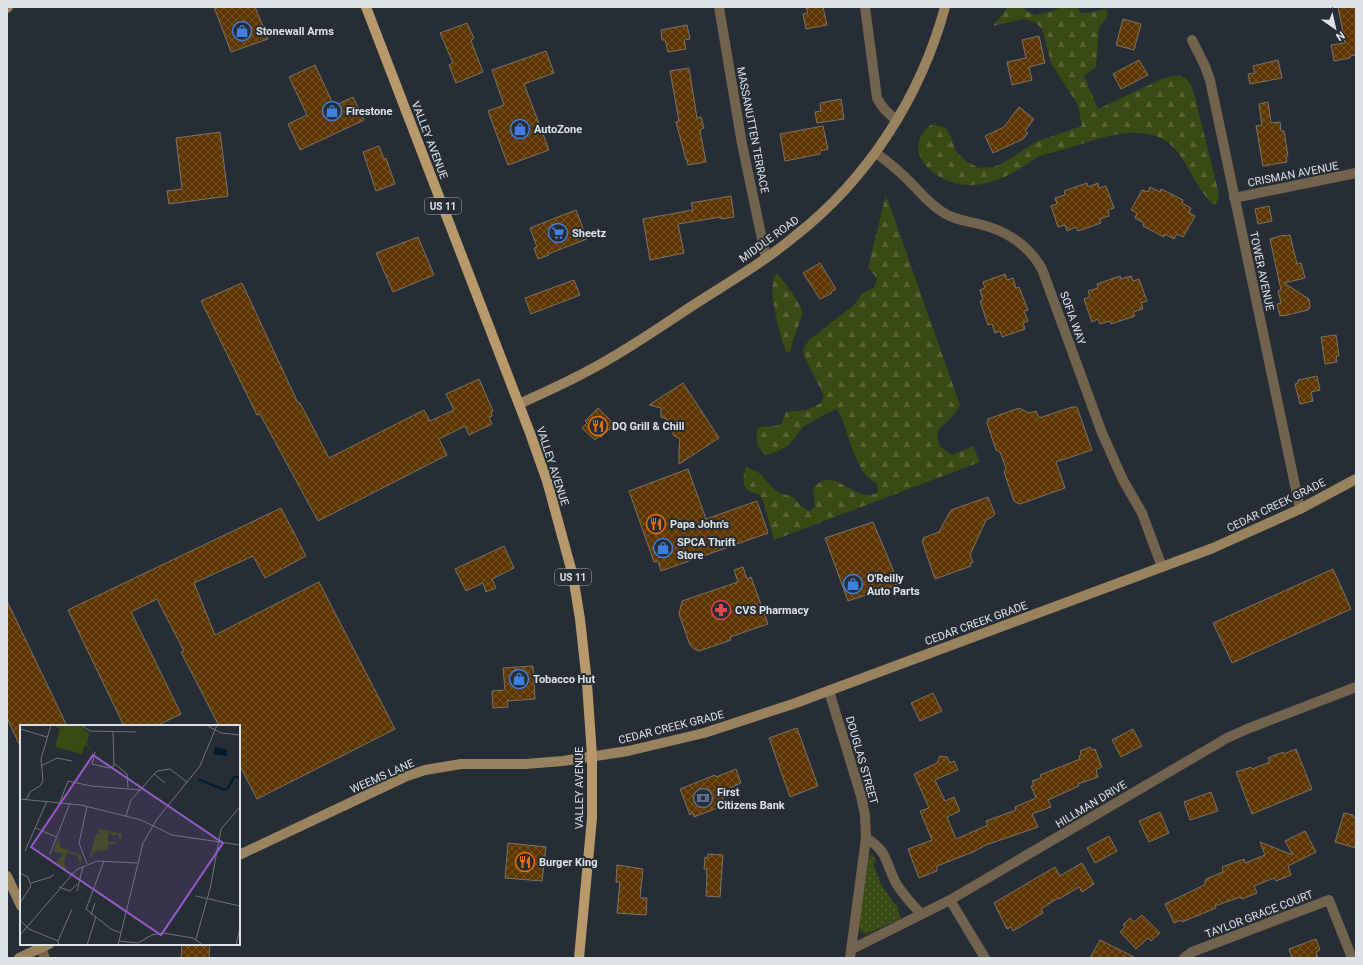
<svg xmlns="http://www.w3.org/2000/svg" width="1363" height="965" font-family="Roboto,sans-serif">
  <defs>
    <pattern id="grass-dots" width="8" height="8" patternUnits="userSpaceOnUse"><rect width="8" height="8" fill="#3a4a15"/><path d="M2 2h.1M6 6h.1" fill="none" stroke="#566437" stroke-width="1.8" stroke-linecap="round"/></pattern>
    <pattern id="forest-firs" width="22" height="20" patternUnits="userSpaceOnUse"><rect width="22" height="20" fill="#3a4a15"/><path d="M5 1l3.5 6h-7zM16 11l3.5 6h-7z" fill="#566437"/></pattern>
    <pattern id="building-cross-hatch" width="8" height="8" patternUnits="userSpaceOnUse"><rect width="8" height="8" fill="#5d3600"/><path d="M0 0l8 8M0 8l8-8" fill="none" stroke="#745325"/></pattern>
  </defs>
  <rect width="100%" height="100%" fill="#272d34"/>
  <!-- grass -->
  <polygon fill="url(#grass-dots)" points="873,854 876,862 873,864 881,884 893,902 898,907 899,916 902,916 900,919 866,934 860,931 859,922 869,856"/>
  <!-- forest -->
  <g fill="url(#forest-firs)">
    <path d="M 1008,7 L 1024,7 L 1025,10 L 1035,15 L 1053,11 L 1061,7 L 1077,7 L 1081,13 C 1090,14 1098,10 1106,9 L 1108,15 L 1099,28 L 1096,67 L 1084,76 L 1098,109 L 1162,79 C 1170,76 1181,73 1188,81 C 1195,90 1198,110 1201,122 C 1207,146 1213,170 1219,194 L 1217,203 L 1213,204 C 1191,185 1186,147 1156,136 C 1127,126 1093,141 1065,149 C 1056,152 1044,153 1036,158 C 1031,161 1026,165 1021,168 C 1007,177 984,187 967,185 C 944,184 908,163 921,136 C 925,130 926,127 933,124 L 946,128 L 951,137 L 956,152 L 967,162 L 979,168 L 994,167 L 1012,158 L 1035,142 L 1082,126 L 1078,105 L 1051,63 L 1042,29 L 1035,22 L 1024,19 L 993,26 Z"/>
    <path d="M 886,195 L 960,405 L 954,415 L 938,430 C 936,444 940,448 952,455 L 973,446 L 980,462 L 774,540 L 763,501 L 759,494 C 742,492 741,482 746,467 L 758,472 L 773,488 L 780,493 L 793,497 L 802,507 L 810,511 L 815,507 L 813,489 C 831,466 848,494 868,495 C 871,496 874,494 877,493 L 878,485 C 873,481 867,477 864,473 C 851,454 848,429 837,409 L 827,413 L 803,427 L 789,445 L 778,451 L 766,455 C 757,448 756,441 757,429 C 768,423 771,430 782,423 L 786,412 L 807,410 L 821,403 L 824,395 L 805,359 L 803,349 L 809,340 L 855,304 L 862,293 L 874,288 L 877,278 L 868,268 Z"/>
    <path d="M 777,273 C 787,286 797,298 803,313 L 793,340 L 790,353 L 786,351 C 780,338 770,296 773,282 C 773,279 775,276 777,273 Z"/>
  </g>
  <!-- building -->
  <g fill="url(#building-cross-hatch)" stroke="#7b736b">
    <polygon points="214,7 255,7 268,39 231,52"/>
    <polygon points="806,7 823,7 827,25 806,29 803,14 808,13"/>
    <polygon points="1338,7 1356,7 1356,55 1350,56 1350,58 1334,61 1331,45 1345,43"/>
    <polygon points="1123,19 1141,24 1134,50 1116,45"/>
    <polygon points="467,23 474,38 471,41 483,72 456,83 449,65 453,63 440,33"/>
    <polygon points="687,25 690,39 684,40 686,49 668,52 665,40 662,40 661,30"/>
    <polygon points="1039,36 1045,63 1029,67 1032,80 1012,85 1007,62 1026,58 1022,40"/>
    <polygon points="546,51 554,73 524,84 549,150 508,165 488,111 504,105 492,70"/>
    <polygon points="1139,60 1148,75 1121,89 1113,74"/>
    <polygon points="1278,60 1282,78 1250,84 1248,74 1255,73 1253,66"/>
    <polygon points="315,65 334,106 353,97 364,120 300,150 288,124 307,115 289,77"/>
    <polygon points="689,68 697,118 701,117 704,128 700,130 700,131 706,162 688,165 687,160 686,160 676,122 679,121 670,71"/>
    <polygon points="841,99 844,119 817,123 815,112 821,111 820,103"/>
    <polygon points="1268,102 1271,123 1280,122 1281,131 1284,131 1288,156 1286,156 1287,162 1263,166 1256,126 1262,125 1259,104"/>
    <polygon points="1019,107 1034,119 1025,131 1028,133 1023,139 993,153 985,136 1004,127"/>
    <polygon points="823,126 828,149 820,151 820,154 785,161 780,134"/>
    <polygon points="220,132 228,196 169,204 167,191 182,189 176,138"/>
    <polygon points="379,146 384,159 386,158 395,184 376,191 363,152"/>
    <polygon points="1087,183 1088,187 1098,183 1099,188 1106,186 1114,208 1108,210 1109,216 1100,219 1101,223 1078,231 1076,227 1067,231 1065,225 1058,227 1051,206 1057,204 1055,198 1065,195 1064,191"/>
    <polygon points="1150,187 1160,192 1161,189 1183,200 1182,203 1191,208 1189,213 1195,216 1183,237 1177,234 1174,239 1165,234 1164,237 1143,226 1144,223 1135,218 1137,213 1131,210 1142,190 1148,192"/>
    <polygon points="731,196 734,217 721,219 721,217 678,224 684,253 650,260 643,219 693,210 691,203"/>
    <polygon points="1269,206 1272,221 1258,224 1255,209"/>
    <polygon points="576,210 587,239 548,254 549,255 538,259 534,248 537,247 530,228"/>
    <polygon points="1284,235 1285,236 1290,235 1297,264 1301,263 1305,278 1284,283 1309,299 1310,307 1308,310 1283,316 1283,315 1280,316 1277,304 1281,303 1278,291 1281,290 1270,239"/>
    <polygon points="418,237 434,275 393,292 376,253"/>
    <polygon points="820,263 836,289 831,292 832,293 820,299 803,273"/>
    <polygon points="1005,274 1007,280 1013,278 1016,288 1019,287 1028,310 1024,311 1028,321 1023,323 1025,329 1002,337 1000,331 995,333 992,324 988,325 980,301 983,300 980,290 985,288 983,282"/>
    <polygon points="1120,276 1121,279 1131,276 1133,281 1139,279 1147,301 1141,303 1143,309 1133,312 1135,316 1111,324 1110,321 1100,324 1098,319 1092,322 1084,299 1090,297 1088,291 1098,288 1097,284"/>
    <polygon points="574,280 580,295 531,314 525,298"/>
    <polygon points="242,283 298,403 300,403 329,458 424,410 430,421 454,410 446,394 479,379 493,411 491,412 492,416 489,417 492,424 469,435 465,426 439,439 447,455 318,521 260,414 257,415 201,301"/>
    <polygon points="1336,335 1339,356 1336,356 1337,362 1325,364 1321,337"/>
    <polygon points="1317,376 1320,390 1311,392 1313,401 1300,404 1295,384 1298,383 1298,380"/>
    <polygon points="683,383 719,438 679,464 679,448 680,439 673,435 673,429 667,426 667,419 661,417 661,408 649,405"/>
    <polygon points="1072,407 1077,407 1092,450 1056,462 1065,488 1020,504 1017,503 1014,501 1004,472 1006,468 1000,452 996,450 987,423 988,419 1019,408 1029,413 1036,411 1039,418"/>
    <polygon points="598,408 614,424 601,437 600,436 595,440 582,428 587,423 585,421"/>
    <polygon points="688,469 706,519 757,501 768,533 661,571 658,561 654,562 629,491"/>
    <polygon points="988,497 995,514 992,517 986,520 970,555 973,562 970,564 971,566 935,579 922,541 923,540 923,538 939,532 951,510"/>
    <polygon points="281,508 306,556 265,578 253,556 194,583 215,635 319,582 395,729 257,799 239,764 239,726 219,726 181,652 184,651 157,599 131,612 181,714 156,726 124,726 68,610"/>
    <polygon points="873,522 899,584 848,601 825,538"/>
    <polygon points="504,546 514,568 492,579 496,588 486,592 483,583 466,591 455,569"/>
    <polygon points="743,567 747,579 751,577 768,624 730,637 731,640 702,650 699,651 694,649 690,645 679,614 682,601 738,582 734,570"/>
    <polygon points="1333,569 1351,609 1232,663 1213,623"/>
    <polygon points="7,601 67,726 21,726 21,748 7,718"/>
    <polygon points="533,666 535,699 507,701 508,707 493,708 492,691 505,690 503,668"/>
    <polygon points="933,693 942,711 920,721 911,703"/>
    <polygon points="797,728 818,786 790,797 769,738"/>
    <polygon points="1133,729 1142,746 1121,757 1112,740"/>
    <polygon points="1090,747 1092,750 1095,749 1102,767 1096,770 1098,777 1078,784 1079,786 1048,800 1051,807 1032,814 1038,827 986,845 973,852 937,866 937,871 919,878 908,849 932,840 920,811 929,808 914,774 937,763 940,756 947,757 950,763 954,761 958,770 935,780 945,801 954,797 960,811 947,817 956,839 988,825 986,821 1016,810 1015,807 1036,798 1031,786 1034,785 1032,781 1041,778 1040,775 1080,759 1079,756 1081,755 1080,751"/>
    <polygon points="1296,749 1312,789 1252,814 1236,772 1251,767 1252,769 1270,762 1268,758 1283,752 1284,754"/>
    <polygon points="736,769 741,783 721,792 725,805 694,817 693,813 690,815 680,789 715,775 716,777"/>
    <polygon points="1211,792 1218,811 1190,820 1184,802"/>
    <polygon points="1160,812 1169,833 1149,842 1139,821"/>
    <polygon points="1344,813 1353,815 1353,817 1356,818 1356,848 1335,842"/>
    <polygon points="1305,831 1316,852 1288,866 1291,875 1276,881 1274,878 1254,886 1257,893 1242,899 1240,897 1215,906 1216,908 1182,922 1181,920 1174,923 1165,904 1204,885 1206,879 1223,872 1222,867 1244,859 1245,863 1265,855 1260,842 1293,855 1285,841"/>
    <polygon points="1109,836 1117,851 1095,863 1087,848"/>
    <polygon points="508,843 546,847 542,881 505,878"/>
    <polygon points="708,854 723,855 720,897 706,896 707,874 706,874 707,869 704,869 705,857 708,858"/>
    <polygon points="1082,863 1094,884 1082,892 1079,887 1059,899 1058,898 1041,909 1043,913 1013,931 1011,927 1007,929 994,903 1055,867 1060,876"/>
    <polygon points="617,865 643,869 640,898 647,898 646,915 617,913 620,882 616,882"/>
    <polygon points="1142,915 1160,933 1151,941 1148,938 1136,949 1120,932 1125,927 1123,925 1130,918 1134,922"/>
    <polygon points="1316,939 1320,950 1316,952 1318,958 1292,958 1289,949"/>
    <polygon points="1100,940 1136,958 1090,958"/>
    <polygon points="182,944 210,944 209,958 181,958"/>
  </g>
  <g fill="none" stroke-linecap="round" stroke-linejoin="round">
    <!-- street -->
    <g stroke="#72634e" stroke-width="10">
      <polyline points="719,7 742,144 766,258"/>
      <path d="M 865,7 L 877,98 C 882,108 888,114 897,120"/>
      <polyline points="1192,40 1205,66 1210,80 1300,509"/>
      <path d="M 876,153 C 887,161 898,170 908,180 C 920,192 930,205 944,213 C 955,220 967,221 979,224 C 1005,230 1029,245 1042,269 L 1102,433 L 1123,480 L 1142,513 L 1162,567"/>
      <polyline points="1234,198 1356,173"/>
      <polyline points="829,691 861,796 865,815 866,838 850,958"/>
      <path d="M 866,838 C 888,851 885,862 896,883 C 903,895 912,904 921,914"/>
      <polyline points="950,900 985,958"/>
      <polyline points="41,948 45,958"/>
      <polyline points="852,949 950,900 1227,738 1247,729 1356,687"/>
      <polyline points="1184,958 1192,952 1329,900 1352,958"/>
    </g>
    <!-- secondary -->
    <g stroke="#99825e" stroke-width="10">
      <polyline points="7,8 8,7"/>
      <path d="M 519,404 C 552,389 585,374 616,355 C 643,339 669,321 695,304 C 729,282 764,262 795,236 C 868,179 921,96 945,7"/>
      <polyline points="239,855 407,776 425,770 461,764 525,764 563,761 628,751 704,733 793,704 1213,548 1300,509 1356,479"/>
      <polyline points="7,876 21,906"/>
      <polyline points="19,958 49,944"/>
    </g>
    <!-- primary -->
    <polyline stroke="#b7996b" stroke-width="10" points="366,7 530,433 547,481 573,576 580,619 587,683 592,756 592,818 579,958"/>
  </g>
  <!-- icons -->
  <defs>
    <g id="shop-ring" transform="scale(1)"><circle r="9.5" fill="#272d34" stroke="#3f7fe0" stroke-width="1.5"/><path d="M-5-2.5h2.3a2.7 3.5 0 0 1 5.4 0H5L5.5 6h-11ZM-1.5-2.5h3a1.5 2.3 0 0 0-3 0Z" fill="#3f7fe0"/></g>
    <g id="supermarket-ring" transform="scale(1)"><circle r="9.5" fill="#272d34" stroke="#3f7fe0" stroke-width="1.5"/><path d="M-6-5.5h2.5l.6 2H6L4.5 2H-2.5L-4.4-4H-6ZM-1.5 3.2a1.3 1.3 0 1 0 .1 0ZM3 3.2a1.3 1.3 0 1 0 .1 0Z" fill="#3f7fe0"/></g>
    <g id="restaurant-ring" transform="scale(1)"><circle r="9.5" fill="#272d34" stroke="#e8710a" stroke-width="1.5"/><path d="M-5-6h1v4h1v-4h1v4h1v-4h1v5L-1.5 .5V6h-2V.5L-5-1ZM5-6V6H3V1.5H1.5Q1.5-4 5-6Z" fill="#e8710a"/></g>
    <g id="pharmacy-ring" transform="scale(1)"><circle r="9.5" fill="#272d34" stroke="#e0444e" stroke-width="1.5"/><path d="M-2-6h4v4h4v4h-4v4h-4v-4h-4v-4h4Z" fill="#e0444e"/></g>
    <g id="bank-ring" transform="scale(1)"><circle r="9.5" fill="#272d34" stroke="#5c6f8a" stroke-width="1.5"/><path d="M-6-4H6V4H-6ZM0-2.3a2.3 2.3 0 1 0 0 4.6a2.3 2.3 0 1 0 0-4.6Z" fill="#5c6f8a"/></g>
  </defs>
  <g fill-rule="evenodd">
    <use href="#shop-ring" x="242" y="31"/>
    <use href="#shop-ring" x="332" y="111"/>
    <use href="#shop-ring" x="520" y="129"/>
    <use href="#supermarket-ring" x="558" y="233"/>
    <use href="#restaurant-ring" x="598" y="426"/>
    <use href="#restaurant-ring" x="656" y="524"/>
    <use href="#shop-ring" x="663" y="548"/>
    <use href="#shop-ring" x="853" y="584"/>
    <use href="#pharmacy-ring" x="721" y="610"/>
    <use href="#shop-ring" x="519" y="679"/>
    <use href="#bank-ring" x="703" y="798"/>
    <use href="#restaurant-ring" x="525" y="862"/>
  </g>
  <g text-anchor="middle" stroke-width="4" stroke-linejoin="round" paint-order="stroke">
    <!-- shield labels -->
    <g fill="#272d34" stroke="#a6acb1" stroke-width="1">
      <rect x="425" y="198" width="36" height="16" rx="3"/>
      <rect x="555" y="569" width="36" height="16" rx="3"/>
    </g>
    <g font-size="10" font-weight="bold" fill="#dde2e6">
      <text x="443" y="210">US 11</text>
      <text x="573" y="581">US 11</text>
    </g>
    <!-- poi labels -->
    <g font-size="11" font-weight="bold" fill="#dde2e6" stroke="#272d34" text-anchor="start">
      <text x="256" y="35">Stonewall Arms</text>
      <text x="346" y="115">Firestone</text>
      <text x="534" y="133">AutoZone</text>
      <text x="572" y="237">Sheetz</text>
      <text x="612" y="430">DQ Grill &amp; Chill</text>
      <text x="670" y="528">Papa John's</text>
      <text x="677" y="546">SPCA Thrift<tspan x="677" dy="13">Store</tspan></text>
      <text x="867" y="582">O'Reilly<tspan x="867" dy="13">Auto Parts</tspan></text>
      <text x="735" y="614">CVS Pharmacy</text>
      <text x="533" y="683">Tobacco Hut</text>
      <text x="717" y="796">First<tspan x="717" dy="13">Citizens Bank</tspan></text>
      <text x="539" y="866">Burger King</text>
    </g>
    <!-- street labels -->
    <g font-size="11" fill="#dde2e6" stroke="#272d34">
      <text transform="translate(753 130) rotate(79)" y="4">MASSANUTTEN TERRACE</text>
      <text transform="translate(430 140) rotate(69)" y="4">VALLEY AVENUE</text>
      <text transform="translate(1293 174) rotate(-11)" y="4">CRISMAN AVENUE</text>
      <text transform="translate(769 239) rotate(-36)" y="4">MIDDLE ROAD</text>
      <text transform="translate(1262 271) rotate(78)" y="4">TOWER AVENUE</text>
      <text transform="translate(1073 318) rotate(70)" y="4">SOFIA WAY</text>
      <text transform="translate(553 466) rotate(72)" y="4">VALLEY AVENUE</text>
      <text transform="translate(1276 505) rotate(-26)" y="4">CEDAR CREEK GRADE</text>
      <text transform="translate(976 623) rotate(-20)" y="4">CEDAR CREEK GRADE</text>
      <text transform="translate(671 727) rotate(-14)" y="4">CEDAR CREEK GRADE</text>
      <text transform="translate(862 760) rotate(74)" y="4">DOUGLAS STREET</text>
      <text transform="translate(382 776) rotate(-24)" y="4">WEEMS LANE</text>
      <text transform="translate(579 788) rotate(-90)" y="4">VALLEY AVENUE</text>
      <text transform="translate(1091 804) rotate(-31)" y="4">HILLMAN DRIVE</text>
      <text transform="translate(1259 914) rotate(-21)" y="4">TAYLOR GRACE COURT</text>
    </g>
  </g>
  <!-- overview -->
  <g transform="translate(20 725)">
    <rect width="220" height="220" fill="#272d34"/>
    <path d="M 77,103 L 102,109 L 101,116 L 97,109 L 94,111 L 89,107 L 88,117 L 96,117 L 97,119 L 89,119 L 87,125 L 76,126 L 69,134 L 76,109 L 80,108 ZM 39,112 L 40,122 L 61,130 L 62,137 L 60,138 L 57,130 L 46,128 L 44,140 L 48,143 L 42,145 L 43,142 L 36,138 L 43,129 L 33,126 Z" fill="#3a4a15"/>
    <path d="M 33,0 L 59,0 L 69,8 L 67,19 L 72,25 L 65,20 L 62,29 L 35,22 L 40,4 Z" fill="#3a4a15"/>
    <path d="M 45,0 L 56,0 L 50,20 L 39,17 Z" fill="#3a4a15"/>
    <path d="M 195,22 L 207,25 L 207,31 L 193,29 Z" fill="#011a2e"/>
    <path fill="none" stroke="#011a2e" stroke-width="2" d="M 178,54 L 204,65 L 208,63 L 214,52 L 220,52"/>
    <path fill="none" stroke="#70757b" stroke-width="1" d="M 61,0 L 70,6 L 116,7M 186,0 L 201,8 L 220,10M 0,4 L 27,12M 75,27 L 72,39 L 89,43 L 94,41 L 93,7M 95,39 L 107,49 L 108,63M 21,41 L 37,33 L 52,36M 134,49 L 145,58M 0,74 L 61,80 L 121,95 L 152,110 L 220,120M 6,75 L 10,67 L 20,61 L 23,56 L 21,34 L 31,0M 40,77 L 48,56 L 71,61 L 121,65M 67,82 L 59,118 L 67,139M 106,91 L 111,75 L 137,46 L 150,44 L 167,57M 16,103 L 36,112M 5,126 L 27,76M 30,129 L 50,78M 84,136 L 66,184 L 91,204 L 101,208M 0,148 L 8,152 L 11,161 L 0,178M 11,158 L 31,152 L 34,149M 39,162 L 50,166 L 57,159M 57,166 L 63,141M 176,171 L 220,181M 71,190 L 75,178M 0,195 L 9,204 L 38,216M 0,210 L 56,145 L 77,136 L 117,138M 176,214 L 190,164 L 201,104 L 220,82M 99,216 L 118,218 L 132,210 L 143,208 L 173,213 L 183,220M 39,220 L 38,216 L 52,184M 67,220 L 76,192M 98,220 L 123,118 L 137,94 L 180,41 L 197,0M 216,220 L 220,203"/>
    <path fill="#945ac9" fill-opacity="0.15" stroke="#945ac9" stroke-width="2" d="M 73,30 L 203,118 L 141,210 L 11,122 Z"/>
    <rect width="220" height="220" fill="none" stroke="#dde2e6" stroke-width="2"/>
  </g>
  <!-- border -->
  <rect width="1363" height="965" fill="none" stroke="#dde2e6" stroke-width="16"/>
  <!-- north arrow -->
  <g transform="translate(1335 28) rotate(146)" stroke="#272d34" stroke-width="3" paint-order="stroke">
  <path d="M0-3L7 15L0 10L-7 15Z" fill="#dde2e6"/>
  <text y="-6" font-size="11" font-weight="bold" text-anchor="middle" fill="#dde2e6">N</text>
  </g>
</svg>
